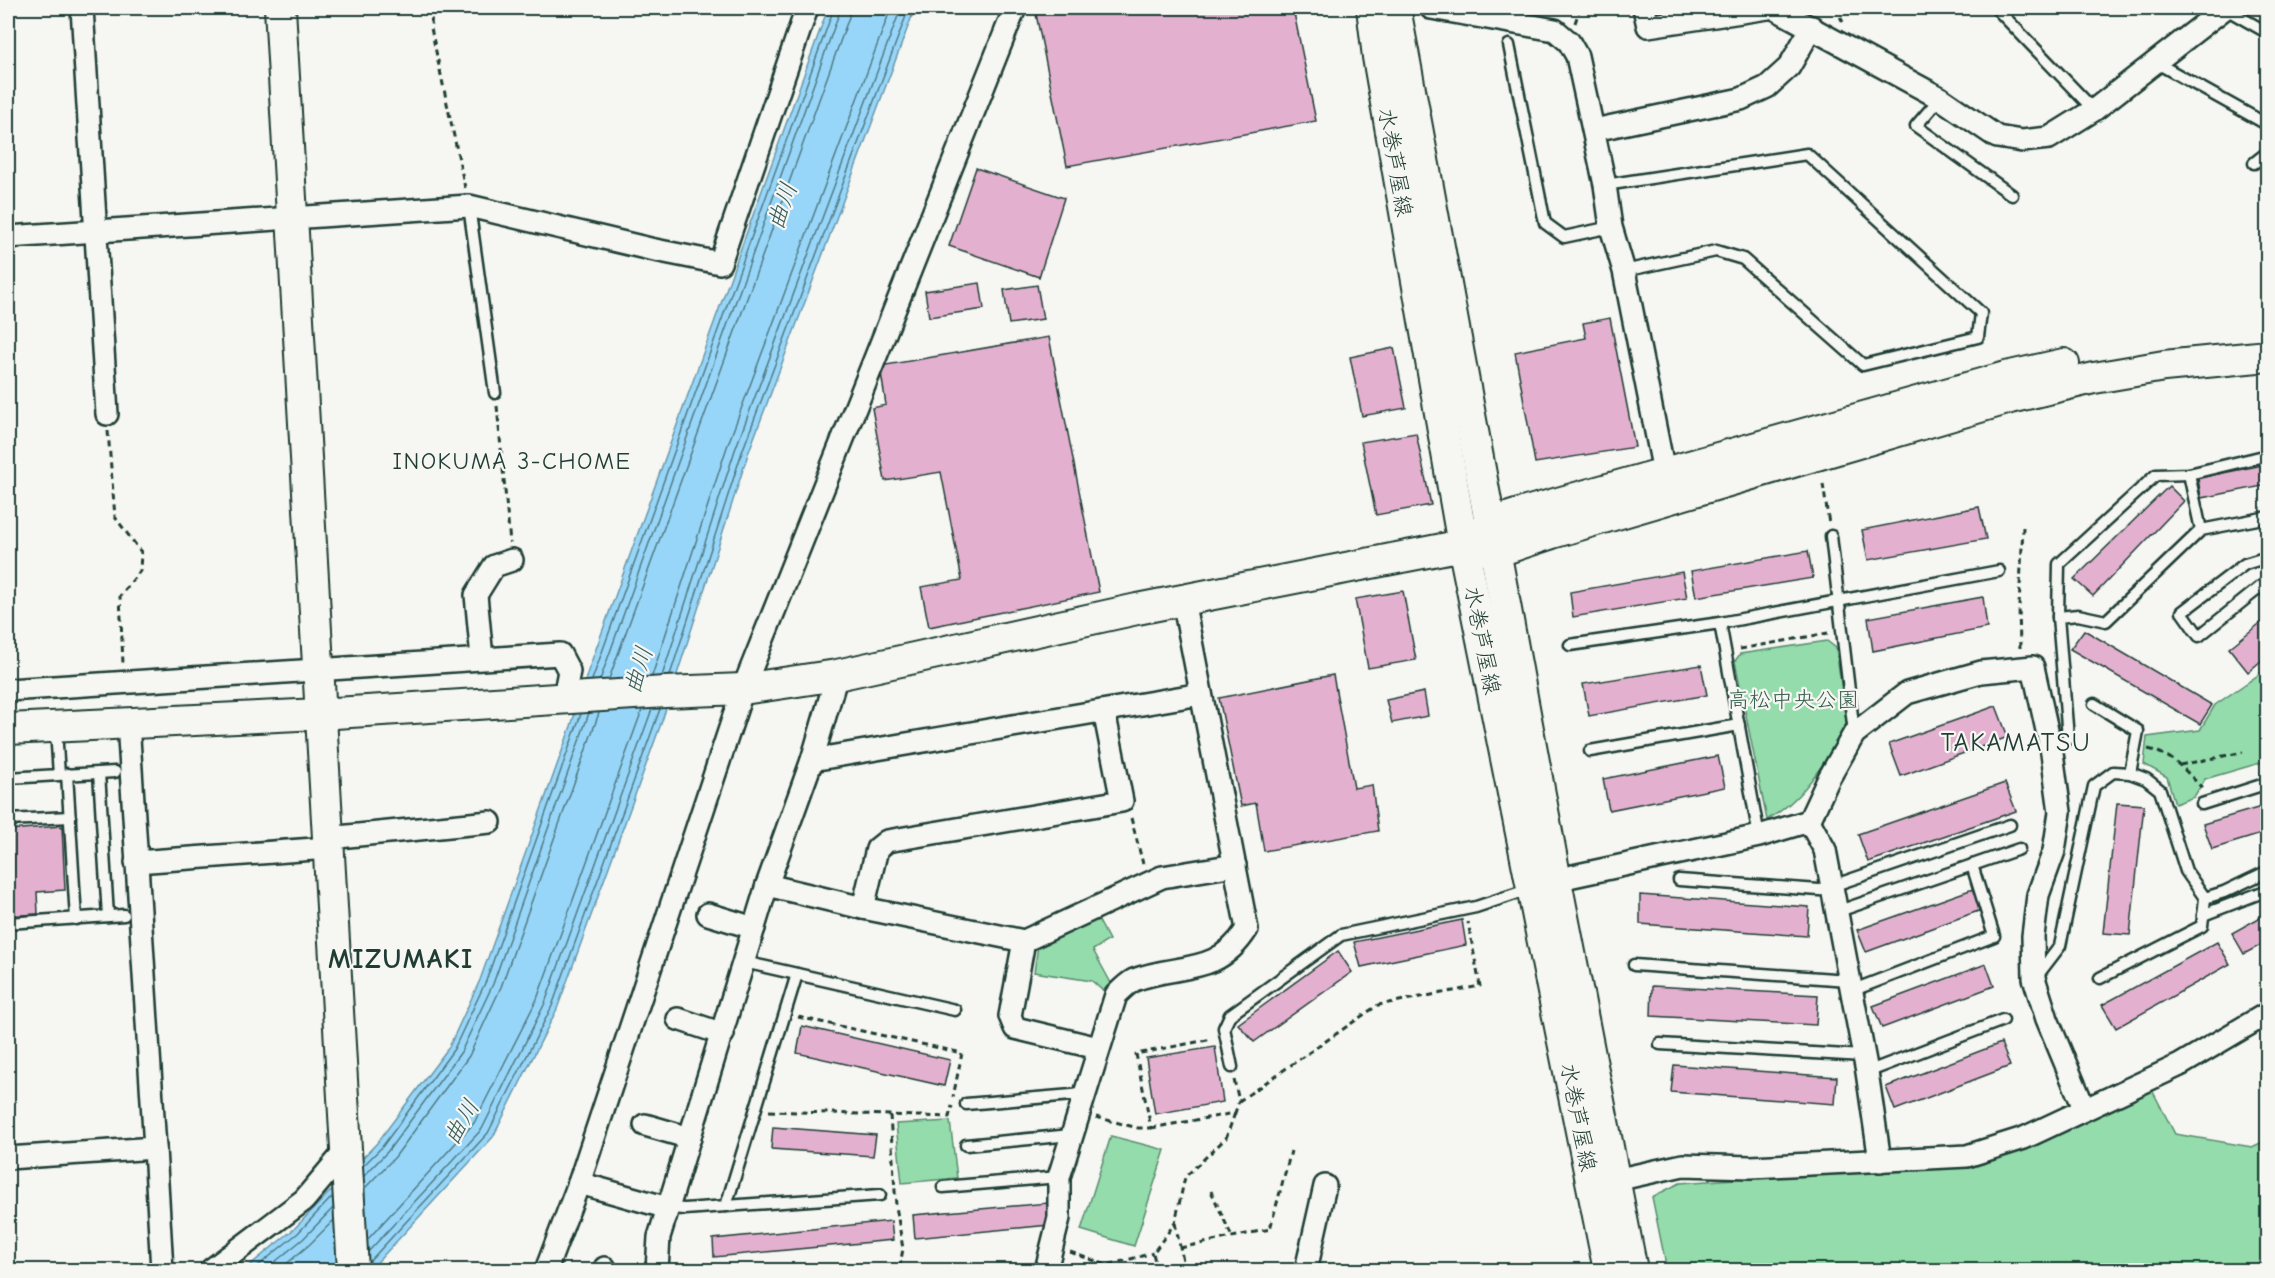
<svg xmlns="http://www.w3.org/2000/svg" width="2275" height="1278" font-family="'Comic Neue','Klee One',sans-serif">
  <rect width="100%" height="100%" fill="#f6f6f2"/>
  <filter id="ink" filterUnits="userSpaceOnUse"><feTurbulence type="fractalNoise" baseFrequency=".0167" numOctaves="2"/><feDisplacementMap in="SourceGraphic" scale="12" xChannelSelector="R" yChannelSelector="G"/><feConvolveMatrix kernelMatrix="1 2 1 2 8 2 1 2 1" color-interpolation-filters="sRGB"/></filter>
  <g filter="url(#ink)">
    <!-- green -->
    <g fill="#94dcab" stroke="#5a8c70" stroke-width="1.5">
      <path d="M 1827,641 L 1836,648 L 1847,728 C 1822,764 1806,797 1767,820 L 1735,661 L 1740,654 Z"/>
      <polygon points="2267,669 2267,761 2205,779 2194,797 2175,804 2167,777 2144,764 2147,737 2200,730 2215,705"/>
      <polygon points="1098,919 1109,940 1093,950 1111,983 1103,991 1092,981 1034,972 1038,946"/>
      <polygon points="2150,1086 2175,1134 2252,1147 2267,1140 2267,1270 1667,1270 1652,1197 1680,1183 1899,1167 1969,1166"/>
      <polygon points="950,1121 957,1178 902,1183 896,1124"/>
      <polygon points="1111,1136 1165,1150 1134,1246 1081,1230"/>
    </g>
    <!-- water -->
    <polygon fill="#98d6f9" stroke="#6899aa" stroke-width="1.5" points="828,8 915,8 748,454 662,721 557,1009 493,1137 370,1270 244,1270 294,1229 377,1143 449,1047 480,980 571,726 588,671"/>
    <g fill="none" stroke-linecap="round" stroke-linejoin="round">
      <!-- shore -->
      <g stroke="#4f7a83" stroke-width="1.5">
        <polyline points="670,675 742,452 909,8"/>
        <polyline points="652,676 727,447 891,8"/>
        <polyline points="662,676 735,450 901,8"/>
        <polyline points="609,679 849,17 850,8"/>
        <polyline points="592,680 834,8"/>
        <polyline points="600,680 841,8"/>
        <polyline points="363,1166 382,1147 454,1049 486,981 581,714"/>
        <polyline points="364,1176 388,1151 461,1052 493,984 589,713"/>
        <polyline points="365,1188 395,1157 469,1056 501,987 599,713"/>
        <polyline points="368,1239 474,1123 537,999 642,710"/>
        <polyline points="368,1252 482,1129 545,1003 652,709"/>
        <polyline points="369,1262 488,1133 552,1006 660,709"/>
        <polyline points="253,1270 298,1233 332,1197"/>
        <polyline points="265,1270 303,1239 333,1208"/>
        <polyline points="279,1270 309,1245 334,1220"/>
      </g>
    </g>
    <!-- building -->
    <g fill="#e3b1cf" stroke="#1f3d34" stroke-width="1.5">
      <polygon points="1073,8 1293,8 1316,121 1067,166 1036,14"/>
      <polygon points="976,168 1064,198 1039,277 949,246"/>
      <polygon points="980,283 984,309 929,317 925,291"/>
      <polygon points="1037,285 1043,319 1009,324 1004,290"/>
      <polygon points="1610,318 1635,447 1535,463 1515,352 1586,338 1583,323"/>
      <polygon points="1049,337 1099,592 929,627 921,587 962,580 941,472 885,481 872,408 886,405 880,366"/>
      <polygon points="1394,348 1406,408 1362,416 1350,357"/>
      <polygon points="1416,433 1431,505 1376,515 1361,442"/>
      <polygon points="2268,464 2268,485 2201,498 2198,478"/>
      <polygon points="2169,486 2184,501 2093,596 2074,579"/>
      <polygon points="1979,507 1986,539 1868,560 1862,530"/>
      <polygon points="1808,551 1813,578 1696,597 1691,571"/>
      <polygon points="1682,572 1687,598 1573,617 1570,592"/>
      <polygon points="1403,591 1416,660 1368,668 1355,599"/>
      <polygon points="1983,597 1987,628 1873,651 1868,618"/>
      <polygon points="2268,617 2268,655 2248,672 2229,648"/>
      <polygon points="2084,630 2212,705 2200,724 2070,649"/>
      <polygon points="1701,665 1707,695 1589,716 1583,684"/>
      <polygon points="1333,675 1354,788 1372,785 1378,831 1264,851 1256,803 1241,806 1219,698"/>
      <polygon points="1424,692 1428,716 1392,723 1386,700"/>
      <polygon points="1996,706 2008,737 1901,776 1889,744"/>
      <polygon points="1718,756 1725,787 1609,810 1603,779"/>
      <polygon points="2005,783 2016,811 1868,862 1858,834"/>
      <polygon points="2117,803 2144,805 2130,935 2103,933"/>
      <polygon points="2268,805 2268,832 2212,849 2203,824"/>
      <polygon points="62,826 65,890 37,892 38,914 8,916 8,830"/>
      <polygon points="1973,889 1981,910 1866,952 1857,930"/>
      <polygon points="1640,895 1809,907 1807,936 1640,924"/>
      <polygon points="2268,913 2268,941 2244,954 2232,933"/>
      <polygon points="1462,920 1466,945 1361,967 1354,942"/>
      <polygon points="2217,942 2230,964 2116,1028 2102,1005"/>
      <polygon points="1338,951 1352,972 1254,1042 1238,1024"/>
      <polygon points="1986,964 1994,986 1882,1028 1873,1006"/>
      <polygon points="1652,986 1818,995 1816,1025 1651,1016"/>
      <polygon points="802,1026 950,1060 944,1086 797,1053"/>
      <polygon points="2001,1043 2010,1066 1895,1110 1886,1087"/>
      <polygon points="1215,1047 1223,1102 1155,1114 1146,1058"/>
      <polygon points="1674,1065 1837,1077 1835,1104 1671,1092"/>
      <polygon points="773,1127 876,1135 873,1156 771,1149"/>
      <polygon points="1048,1203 1049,1225 915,1238 913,1215"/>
      <polygon points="891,1221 893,1240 714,1257 713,1239"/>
    </g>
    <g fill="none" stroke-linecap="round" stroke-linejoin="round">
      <!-- lane casing -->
      <g stroke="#1f3d34" stroke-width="15">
        <g id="lane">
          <polyline points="1996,8 2094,110"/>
          <polyline points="2224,8 2268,33"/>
          <polyline points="1509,45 1545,223 1564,237 1611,227"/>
          <polyline points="2155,62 2268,125"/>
          <polyline points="1940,98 1916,126 2012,195"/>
          <polyline points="2254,163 2268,152"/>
          <polyline points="1605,185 1807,154 1981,313 1978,337 1863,365 1743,259 1716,251 1624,271"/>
          <polyline points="469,206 495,393"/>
          <polyline points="2189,474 2201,530"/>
          <polyline points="1831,536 1854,733"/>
          <polyline points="2268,557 2245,564 2182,612 2199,636 2268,581"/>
          <polyline points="2058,617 2059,564 2156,475 2189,474 2268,455"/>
          <polyline points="1720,623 1759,836"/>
          <polyline points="1570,645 1720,623 1999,571"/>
          <polyline points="2094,704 2138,731 2130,773"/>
          <polyline points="1590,751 1739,725"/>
          <polyline points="2052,753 2068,738 2058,617 2078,615 2106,621 2201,530 2268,517"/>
          <polyline points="99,773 108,916"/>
          <polyline points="67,774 76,919"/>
          <polyline points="63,775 115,772"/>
          <polyline points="8,778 59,775 56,730"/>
          <polyline points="2202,804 2268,783"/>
          <polyline points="8,820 70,817"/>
          <polyline points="1679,880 1833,891"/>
          <polyline points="1832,886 2010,825"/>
          <polyline points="1836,912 2019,849"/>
          <polyline points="2203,915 2268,890"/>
          <polyline points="8,923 124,915"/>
          <polyline points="744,962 955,1010"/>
          <polyline points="1634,965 1848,980"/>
          <polyline points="2037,976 2060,946 2094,786 2113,772 2130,773 2146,779 2160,790 2186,871 2205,898 2224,892 2268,871"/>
          <polyline points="2100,978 2202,926 2205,898"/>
          <polyline points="1851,991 1994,936 1972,865"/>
          <polyline points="1660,1044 1863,1056"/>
          <polyline points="1232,1067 1224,1028 1230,1015 1341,935 1476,907 1530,889"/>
          <polyline points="1867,1072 2003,1020"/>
          <polyline points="966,1104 1084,1094"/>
          <polyline points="966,1145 1071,1135"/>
          <polyline points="943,1187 1059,1177"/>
          <polyline points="726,1206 797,974"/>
          <polyline points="668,1208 685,1209 880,1195"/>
        </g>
      </g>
      <!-- street casing -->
      <g stroke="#1f3d34" stroke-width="26">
        <g id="street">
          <polyline points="82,8 107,414"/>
          <polyline points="1431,8 1555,30 1569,42 1577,56 1605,185 1611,227 1624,271 1661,457 1666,471"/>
          <polyline points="1644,8 1648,26 1768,8"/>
          <polyline points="1774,8 1940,98 1997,137 2022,141 2049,138 2094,110 2225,8"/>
          <polyline points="1594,130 1741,99 1767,87 1789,67 1812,27"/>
          <polyline points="8,237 469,206 650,249 720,263 807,8"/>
          <polyline points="482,658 476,595 494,566 512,560"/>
          <polyline points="8,690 560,654 569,671 564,697"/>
          <polyline points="812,760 1201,694"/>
          <polyline points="1809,821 1829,778 1854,734 1907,693 1981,672 2033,667 2052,753 2060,812 2054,851 2038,895 2033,936 2034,978 2047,1019 2084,1108"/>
          <polyline points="328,838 490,822"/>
          <polyline points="136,862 328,848"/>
          <polyline points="767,885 863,908 1024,941 1162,877 1235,865"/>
          <polyline points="1542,885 1573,876 1759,836 1809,821 1825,850 1867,1072 1880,1161"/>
          <polyline points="863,908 877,849 887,841 1122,801 1104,711"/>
          <polyline points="708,914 754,928"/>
          <polyline points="1024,941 1010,1016 1015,1028 1098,1048"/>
          <polyline points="678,1019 723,1034"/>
          <polyline points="645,1125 690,1138"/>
          <polyline points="155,1148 162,1270"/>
          <polyline points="8,1158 155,1148 128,722"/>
          <polyline points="579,1183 668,1208"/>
          <polyline points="1602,1183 1683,1165 1751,1167 1967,1156 2024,1138 2180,1065 2268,1013"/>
          <polyline points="605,1268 606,1270"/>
          <polyline points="211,1270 304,1200 347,1149"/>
          <polyline points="546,1270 579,1183 743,689 1015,8"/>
          <polyline points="657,1270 659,1237 668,1208 767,885 812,760 837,675"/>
          <path d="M 1046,1270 L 1059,1218 L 1059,1177 L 1116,995 C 1121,990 1128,983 1134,980 C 1178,963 1217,977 1247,929 L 1183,600"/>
          <polyline points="1306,1270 1325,1186"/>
        </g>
      </g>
      <!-- secondary casing -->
      <g stroke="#1f3d34" stroke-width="34">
        <g id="secondary">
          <polyline points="280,8 353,1270"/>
          <polyline points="1372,8 1378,57 1463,545 1609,1270"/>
          <polyline points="1395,8 1556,881 1632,1270"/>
          <polyline points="1475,535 1491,523 1526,512 2006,377 2064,364"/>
          <polyline points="8,729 319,714 665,692 743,689 837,675 1137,609 1463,545 1495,552 1552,533 2010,398 2094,378 2164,366 2268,356"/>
        </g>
      </g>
      <!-- path -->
      <g stroke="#1f3d34" stroke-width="3" stroke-dasharray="6 4.5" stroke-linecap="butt">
        <polyline points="432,8 431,28 465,188"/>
        <polyline points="1835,8 1843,22"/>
        <polyline points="1575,23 1580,8"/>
        <polyline points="497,406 510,543"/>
        <polyline points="108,431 115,517 141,552 140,571 120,596 123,664"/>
        <polyline points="1823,484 1829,524"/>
        <polyline points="2020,648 2019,606 2023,527"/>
        <polyline points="1740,649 1828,633"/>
        <path d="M 2148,749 C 2172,754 2187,772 2202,788"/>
        <polyline points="2180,765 2243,752"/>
        <polyline points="1131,818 1143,864"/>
        <polyline points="798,1017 962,1053 953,1097"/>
        <polyline points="1234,1080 1239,1101 1378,1005 1480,986 1468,922"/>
        <polyline points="769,1111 949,1117 952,1106"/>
        <polyline points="890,1115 896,1206 903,1249 899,1270"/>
        <polyline points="1096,1117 1138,1128 1151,1128 1136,1054 1212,1039"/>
        <polyline points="1151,1128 1235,1113 1239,1101"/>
        <polyline points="1211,1191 1232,1237"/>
        <polyline points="1175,1223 1185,1270"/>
        <polyline points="1180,1248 1270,1229 1291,1151"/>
        <polyline points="1070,1252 1109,1266"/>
        <polyline points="1089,1270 1153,1253"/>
        <polyline points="1157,1270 1153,1253 1175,1223 1185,1177 1226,1138 1235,1113"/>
      </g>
      <!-- lane -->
      <use href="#lane" stroke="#f6f6f2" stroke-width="10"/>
      <!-- street -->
      <use href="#street" stroke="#f6f6f2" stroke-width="21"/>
      <!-- secondary -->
      <use href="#secondary" stroke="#f6f6f2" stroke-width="30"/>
    </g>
  </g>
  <g text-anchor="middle" stroke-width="4.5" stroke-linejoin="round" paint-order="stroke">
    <!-- street labels -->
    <g font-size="22" fill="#1f3d34" stroke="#f6f6f2">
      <text transform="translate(1396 162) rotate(80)" y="8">水巻芦屋線</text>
      <text transform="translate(1483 640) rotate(79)" y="8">水巻芦屋線</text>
      <text transform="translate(1579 1117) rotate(79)" y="8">水巻芦屋線</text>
    </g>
    <!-- park labels -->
    <g font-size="22" fill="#365d4c" stroke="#f6f6f2">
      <text x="1793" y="707">高松中央公園</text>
    </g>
    <!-- water labels -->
    <g font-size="24" font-style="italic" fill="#375c5b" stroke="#f6f6f2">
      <text transform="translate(782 206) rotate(-71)" y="8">曲川</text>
      <text transform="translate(638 670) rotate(-73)" y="8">曲川</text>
      <text transform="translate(461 1122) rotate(-60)" y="8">曲川</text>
    </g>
    <!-- neighbourhood labels -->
    <g font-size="24" letter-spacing="1.5" fill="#1f3d34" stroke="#f6f6f2">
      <text x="512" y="469">INOKUMA 3-CHOME</text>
    </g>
    <!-- quarter labels -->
    <g font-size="26" letter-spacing="1.5" fill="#1f3d34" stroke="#f6f6f2">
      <text x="2016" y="751">TAKAMATSU</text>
    </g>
    <!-- district labels -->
    <g font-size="28" font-weight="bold" letter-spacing="1.5" fill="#1f3d34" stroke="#f6f6f2">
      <text x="401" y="968">MIZUMAKI</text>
    </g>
  </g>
  <!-- margin -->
  <rect width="2275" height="1278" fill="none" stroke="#f6f6f2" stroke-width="30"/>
  <rect x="15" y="15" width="2245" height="1248" fill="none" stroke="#1f3d34" stroke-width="2" filter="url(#ink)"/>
</svg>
